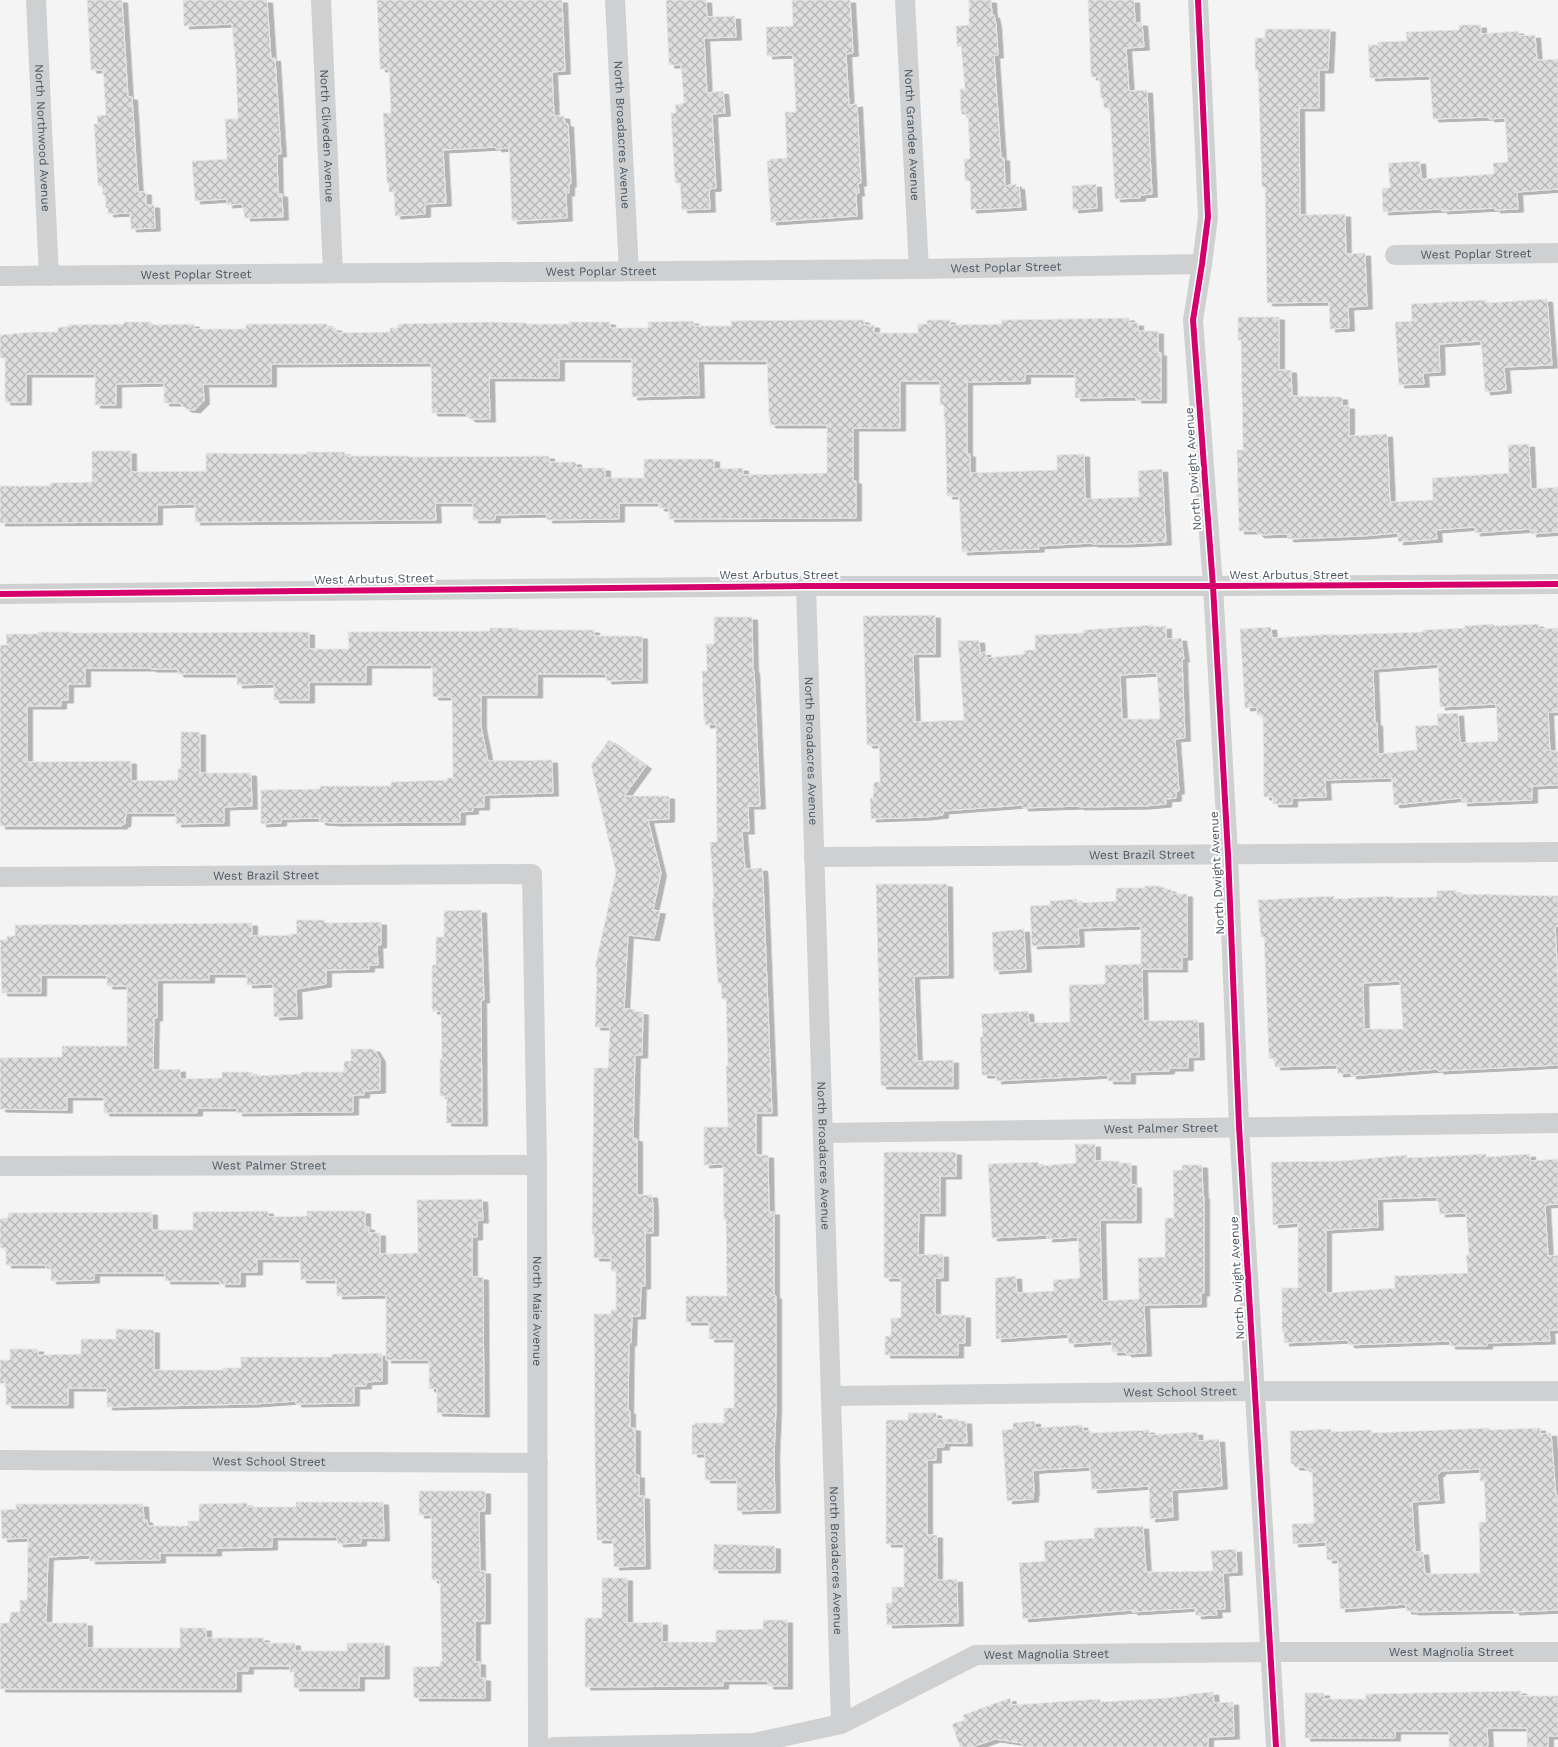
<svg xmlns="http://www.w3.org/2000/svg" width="1558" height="1747" font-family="'Work Sans',sans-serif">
  <defs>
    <pattern id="building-cross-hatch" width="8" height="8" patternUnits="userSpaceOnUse" patternTransform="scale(1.25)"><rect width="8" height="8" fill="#ddddde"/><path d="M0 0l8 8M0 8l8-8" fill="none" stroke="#b5b6b7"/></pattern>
    <filter id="shadow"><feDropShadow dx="5.5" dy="3" stdDeviation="0" flood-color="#0004"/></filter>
  </defs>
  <rect width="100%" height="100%" fill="#f4f4f4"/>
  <!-- building -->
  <g fill="url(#building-cross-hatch)" stroke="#e5e6e7" fill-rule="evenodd" filter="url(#shadow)">
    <polygon points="87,0 122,0 128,97 132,97 138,192 146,192 146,205 154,205 155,228 131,229 130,213 108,214 108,208 106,208 105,195 103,195 102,186 98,186 94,124 98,124 97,116 106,115 103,70 91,70"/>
    <polygon points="183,0 267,0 271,59 275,58 281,154 277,154 278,194 282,194 283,217 245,218 242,204 227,205 227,199 195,201 192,161 227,159 225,119 238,119 236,70 232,24 184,26"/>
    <polygon points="377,0 562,0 565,71 552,72 554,116 564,116 565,124 568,124 571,184 569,184 569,193 566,193 567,218 512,221 509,148 496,149 496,147 443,150 446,203 425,204 425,214 395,216 394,192 389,192 389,183 387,183 383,113 391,113 389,69 380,69"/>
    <polygon points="666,0 706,0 707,17 735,16 736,37 704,38 707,93 723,91 725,113 712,114 716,188 709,189 710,209 682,210 680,183 675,183 671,113 676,113 675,105 684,103 681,65 669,65"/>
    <polygon points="792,0 850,0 853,53 846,54 849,105 857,104 861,183 858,183 859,193 856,193 857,216 771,222 767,161 770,161 770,159 787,158 785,112 796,112 793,55 767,56 766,27 793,26"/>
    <polygon points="969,0 991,0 992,15 994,15 996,24 998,55 994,55 1001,158 1004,158 1005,186 1016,184 1016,187 1019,186 1021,207 971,210 970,181 965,181 964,159 970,159 968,114 962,115 961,110 960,89 965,89 961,46 957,47 956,26 969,25"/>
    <polygon points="1088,0 1134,0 1135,23 1142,23 1144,47 1126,48 1129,91 1147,90 1152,194 1140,195 1140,198 1115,199 1110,108 1104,108 1103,98 1101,98 1099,77 1091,77"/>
    <polygon points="1459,25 1481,25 1481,34 1518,31 1518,36 1535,35 1537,60 1558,59 1558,189 1517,192 1518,209 1495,210 1495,208 1442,211 1442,209 1383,212 1382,188 1390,188 1388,163 1420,161 1421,179 1494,174 1493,163 1508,162 1505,118 1489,119 1489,117 1433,119 1430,76 1370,78 1368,45 1378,45 1378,42 1407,41 1406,32 1459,30"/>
    <polygon points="1265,29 1330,29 1328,70 1319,70 1319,108 1299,108 1300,215 1345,214 1346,254 1365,253 1367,306 1348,307 1349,328 1330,329 1329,302 1267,303 1265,187 1262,187 1258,70 1255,70 1255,38 1265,38"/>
    <polygon points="1096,184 1097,208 1073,210 1072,186"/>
    <polygon points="1547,299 1552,365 1504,367 1506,390 1485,392 1481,341 1439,344 1440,372 1423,373 1424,384 1399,385 1395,322 1412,321 1411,304 1486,300 1486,303"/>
    <polygon points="1238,317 1279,317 1279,370 1291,370 1292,396 1342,397 1342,406 1349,406 1349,436 1387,434 1390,502 1433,500 1432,478 1509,473 1508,445 1529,444 1531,489 1558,487 1558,532 1531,534 1531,529 1475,533 1475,527 1436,530 1437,539 1398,542 1398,533 1363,536 1288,539 1288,534 1259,535 1255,531 1239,531 1237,450 1243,450 1241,340 1238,340"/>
    <polygon points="1129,318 1129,323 1138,323 1138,331 1158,331 1158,353 1161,353 1161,400 1136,400 1136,397 1075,398 1075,374 1025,374 1025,381 967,382 967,454 970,454 970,473 1057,470 1057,455 1084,454 1085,499 1139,497 1138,471 1162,469 1166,542 1126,544 1092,544 1092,543 1038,546 1039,549 962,552 959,496 947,496 945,421 944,421 944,405 940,405 940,381 900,381 900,428 853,428 853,481 856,481 856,518 669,519 669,508 659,508 659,503 619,503 619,519 547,520 547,514 495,515 495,520 473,520 473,503 435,503 436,520 195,522 195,504 157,505 157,522 0,523 0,486 50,486 50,483 92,482 92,451 131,451 131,472 206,471 206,453 307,454 307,452 345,452 345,456 409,456 409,457 549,456 549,462 576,462 576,468 605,468 605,478 644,478 644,459 714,459 714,469 743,468 743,475 827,473 827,425 770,425 770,417 769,417 767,361 698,361 699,395 632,397 632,359 559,359 559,378 489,378 490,419 470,419 465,413 432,413 431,363 271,364 271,384 203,384 204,401 195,410 186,409 179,403 164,403 164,383 116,384 116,405 95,405 95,374 26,374 26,402 5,402 5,358 0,358 0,335 34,332 58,332 58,327 68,327 68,325 124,324 124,322 150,322 154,325 194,324 194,329 246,329 246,324 327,324 327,328 336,328 336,333 390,332 390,328 398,328 398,324 488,322 526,323 526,324 569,324 569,322 610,322 610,328 648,328 648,322 693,321 694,326 732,326 731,321 816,320 864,320 864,325 874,325 874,333 918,333 918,324 927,324 927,320 950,320 950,325 1002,324 1002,320"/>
    <path d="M 935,615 L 935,654 L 913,654 L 915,722 L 964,720 L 958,641 L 979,640 L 980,653 L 985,652 L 986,658 L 1025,654 L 1024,650 L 1035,650 L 1035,635 L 1084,633 L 1084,630 L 1153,625 L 1153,627 L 1166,626 L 1166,639 L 1181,638 L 1184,659 L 1182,659 L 1185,738 L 1175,739 L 1179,791 L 1176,791 L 1176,798 L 1166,799 L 1166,804 L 1145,806 L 1079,807 L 1079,806 L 1023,808 L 1022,805 L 943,811 L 943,815 L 926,817 L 871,819 L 870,798 L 873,798 L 874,782 L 880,782 L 879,745 L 867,745 L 863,616 ZM 1157,673 L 1160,719 L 1122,719 L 1120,675 Z"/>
    <polygon points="714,617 752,617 753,670 754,670 760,806 748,806 749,831 742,831 745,869 762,868 763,880 772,1113 756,1113 756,1155 768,1155 769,1212 774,1212 774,1296 776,1296 776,1410 774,1454 775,1510 737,1511 737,1480 705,1480 705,1454 692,1454 692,1425 695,1425 695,1423 724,1423 724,1408 734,1408 734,1339 709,1339 709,1322 686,1322 686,1296 727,1296 726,1219 724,1219 723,1164 704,1165 704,1127 728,1127 726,1066 728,1066 726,999 722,999 721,983 718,983 712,899 714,898 710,842 717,842 716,724 705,725 705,720 704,720 702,671 707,671 706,644 714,644"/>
    <path d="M 1494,624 L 1494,626 L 1538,624 L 1539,629 L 1558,628 L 1558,712 L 1548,712 L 1550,751 L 1558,751 L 1558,785 L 1532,786 L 1532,800 L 1462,803 L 1462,798 L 1394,805 L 1392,778 L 1325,780 L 1326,797 L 1292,798 L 1292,804 L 1273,804 L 1273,797 L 1264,797 L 1263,715 L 1257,715 L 1257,707 L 1245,708 L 1240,629 L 1271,627 L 1272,638 L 1334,634 L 1334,635 L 1423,632 L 1423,630 L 1465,628 L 1464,626 ZM 1438,664 L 1440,707 L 1496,704 L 1498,741 L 1460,743 L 1458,713 L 1437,714 L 1438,725 L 1415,726 L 1417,750 L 1378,754 L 1377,723 L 1375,723 L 1373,669 Z"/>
    <polygon points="490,628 518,628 518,630 594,630 594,636 642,636 642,680 606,681 606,674 537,674 537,695 481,695 481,726 488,761 552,760 553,793 484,795 484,807 473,807 473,811 460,812 460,822 335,823 320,822 320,818 281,819 281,823 261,824 261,790 320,789 320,786 391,786 391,782 447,780 447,778 453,778 452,697 433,697 432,665 366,665 366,682 309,682 309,700 274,700 274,684 237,685 237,674 178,674 178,669 151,669 151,668 85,668 85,684 68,684 68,700 61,700 61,706 27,706 27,762 131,761 131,781 174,780 178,779 178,769 181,769 181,732 200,732 200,773 251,773 252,806 224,807 224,823 176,824 176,813 126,813 125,824 122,824 122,826 0,826 0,645 7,645 6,634 38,634 38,632 71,632 71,633 309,632 309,649 349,649 348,632 490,631"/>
    <polygon points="609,740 646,766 624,796 669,796 669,819 648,820 661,873 653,910 660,911 654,938 628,935 624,1009 634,1009 634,1011 643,1012 642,1055 635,1055 633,1138 637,1139 637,1195 652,1195 653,1207 653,1233 645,1233 645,1286 641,1286 640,1316 632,1316 631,1343 629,1343 628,1411 630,1411 630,1428 635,1428 635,1475 639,1475 639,1496 644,1496 645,1566 614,1567 613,1540 597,1540 595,1464 594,1314 611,1314 611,1310 616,1310 616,1271 611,1271 611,1258 594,1258 594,1234 592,1234 594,1068 608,1068 610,1027 595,1027 597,967 595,967 616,872 591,765"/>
    <polygon points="876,884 947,884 948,975 914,976 917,1061 953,1060 953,1086 881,1086"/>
    <polygon points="1144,886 1159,886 1171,890 1173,894 1187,894 1187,957 1182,957 1182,969 1142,969 1143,1021 1198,1020 1199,1057 1188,1057 1188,1068 1169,1068 1169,1071 1130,1072 1130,1081 1108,1081 1108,1075 996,1081 996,1075 982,1075 980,1037 983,1037 981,1014 1028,1011 1029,1023 1070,1022 1069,985 1105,984 1105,965 1141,964 1141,926 1078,928 1079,944 1032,946 1030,906 1050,905 1050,901 1077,899 1077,903 1116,901 1116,888 1144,888"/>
    <path d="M 1456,890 L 1456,894 L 1558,896 L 1558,926 L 1555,926 L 1558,980 L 1558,1065 L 1438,1071 L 1438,1069 L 1351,1076 L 1351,1073 L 1338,1074 L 1337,1065 L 1275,1067 L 1275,1058 L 1269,1059 L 1264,937 L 1261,937 L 1258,900 L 1334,896 L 1334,899 L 1393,896 L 1393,898 L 1437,897 L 1437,891 ZM 1400,981 L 1403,1029 L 1364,1029 L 1363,983 Z"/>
    <polygon points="481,910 484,1000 481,1000 482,1123 446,1123 447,1096 440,1096 440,1059 442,1059 441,1011 432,1011 432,965 436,965 436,937 444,937 444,911"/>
    <polygon points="296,920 325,920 325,923 381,922 381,945 377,945 378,965 369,965 369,969 326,970 326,984 296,989 297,1016 274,1017 273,984 247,985 247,974 209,974 209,980 157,980 157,1018 154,1018 153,1070 180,1069 180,1079 222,1078 222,1072 252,1072 252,1076 301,1074 301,1072 344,1072 344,1061 351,1061 351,1049 374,1049 380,1059 380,1090 364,1091 364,1095 353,1095 353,1112 237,1113 237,1108 197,1108 197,1113 104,1113 104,1097 67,1097 67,1110 0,1109 0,1058 62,1057 62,1046 127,1046 127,986 107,986 107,975 41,975 41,993 2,993 0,940 7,940 7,936 15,936 15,925 252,923 252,936 290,935 290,934 297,934"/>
    <polygon points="1024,929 1026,969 994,971 992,932"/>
    <polygon points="1075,1144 1095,1144 1095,1161 1119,1161 1119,1163 1131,1163 1131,1185 1136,1185 1136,1220 1100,1220 1102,1301 1139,1299 1138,1258 1165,1257 1165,1218 1174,1218 1173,1170 1182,1170 1182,1165 1202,1165 1203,1196 1204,1196 1204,1293 1201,1293 1201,1304 1144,1305 1146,1353 1126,1354 1126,1352 1112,1352 1112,1341 1069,1344 1068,1334 996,1339 995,1278 1016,1276 1017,1293 1054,1291 1053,1280 1080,1278 1078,1237 1047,1239 1047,1235 992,1238 988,1164 1038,1162 1039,1166 1076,1163"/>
    <polygon points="884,1152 956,1152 956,1176 940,1176 940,1213 919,1213 918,1255 943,1254 943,1278 935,1278 935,1315 965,1315 965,1343 958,1343 958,1355 885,1355 885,1336 891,1336 891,1318 901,1318 901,1278 884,1278"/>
    <path d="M 1486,1154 L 1486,1157 L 1530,1154 L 1530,1161 L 1558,1159 L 1558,1204 L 1545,1205 L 1548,1256 L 1558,1255 L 1558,1330 L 1549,1330 L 1550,1341 L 1487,1343 L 1487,1346 L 1450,1346 L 1450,1341 L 1349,1345 L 1348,1340 L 1284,1343 L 1284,1332 L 1282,1332 L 1282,1288 L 1298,1288 L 1298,1223 L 1273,1225 L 1271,1162 L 1341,1161 L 1407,1155 L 1407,1158 ZM 1437,1197 L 1440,1214 L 1466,1213 L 1469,1255 L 1466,1255 L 1468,1273 L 1394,1276 L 1395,1288 L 1326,1293 L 1326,1230 L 1378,1227 L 1377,1199 Z"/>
    <polygon points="482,1199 483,1220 477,1220 477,1237 472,1237 472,1277 483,1277 484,1414 437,1413 437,1388 429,1389 429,1360 386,1360 386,1295 337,1296 336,1280 301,1280 300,1259 257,1259 257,1272 240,1272 240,1284 220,1284 220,1281 165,1281 165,1273 94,1273 94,1280 51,1281 51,1269 46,1269 46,1265 6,1265 6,1248 0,1248 0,1219 8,1218 8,1213 152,1212 152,1230 193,1230 193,1212 268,1211 268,1217 307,1216 307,1211 365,1211 365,1227 369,1227 369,1233 380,1233 380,1254 418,1253 417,1200"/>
    <polygon points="116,1329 154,1330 154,1370 223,1370 222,1368 241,1368 241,1357 332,1357 332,1354 382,1353 382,1381 366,1382 366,1386 354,1386 354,1403 296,1404 296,1401 254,1404 107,1407 107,1388 68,1388 68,1405 6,1405 6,1383 0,1384 0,1360 10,1360 10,1349 38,1349 38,1355 81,1354 81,1339 116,1339"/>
    <polygon points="908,1413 936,1413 937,1419 958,1419 958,1421 966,1421 967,1443 944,1443 944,1447 936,1447 936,1460 927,1460 927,1535 937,1535 937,1580 957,1579 958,1623 887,1625 886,1603 892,1603 892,1587 904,1587 904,1544 886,1544 886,1420 908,1420"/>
    <polygon points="1035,1421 1035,1428 1082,1425 1083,1431 1091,1431 1091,1433 1149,1430 1149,1435 1197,1432 1198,1441 1219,1439 1222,1486 1172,1490 1173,1517 1150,1519 1149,1486 1092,1490 1090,1467 1038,1470 1033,1471 1034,1493 1033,1493 1033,1499 1007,1501 1002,1430 1013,1429 1013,1423"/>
    <path d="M 1489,1428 L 1489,1430 L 1540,1428 L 1540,1434 L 1551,1433 L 1556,1496 L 1558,1496 L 1558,1610 L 1514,1612 L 1514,1610 L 1413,1612 L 1413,1611 L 1406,1611 L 1406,1604 L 1340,1609 L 1338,1560 L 1327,1560 L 1326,1542 L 1293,1544 L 1292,1524 L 1314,1523 L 1312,1469 L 1305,1469 L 1305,1467 L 1294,1467 L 1294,1464 L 1291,1464 L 1290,1431 L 1331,1429 L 1331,1432 L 1371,1430 L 1372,1433 ZM 1480,1469 L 1480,1481 L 1484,1481 L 1486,1522 L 1479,1522 L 1480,1573 L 1425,1574 L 1423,1552 L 1415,1552 L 1412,1502 L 1439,1500 L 1437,1474 L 1440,1473 L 1440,1471 Z"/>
    <polygon points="419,1491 485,1491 485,1511 479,1511 480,1571 485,1571 485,1621 475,1621 475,1662 480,1662 480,1678 485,1678 485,1698 414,1698 413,1667 440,1666 440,1662 442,1662 440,1580 432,1580 431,1515 419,1515"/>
    <polygon points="296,1502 383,1502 384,1538 361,1538 361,1543 338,1544 337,1537 272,1537 272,1547 216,1548 216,1553 160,1553 160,1560 90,1561 90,1555 48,1557 46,1623 87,1623 87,1648 180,1648 180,1628 206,1628 206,1638 264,1638 264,1643 295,1643 295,1651 347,1651 347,1643 384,1643 384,1676 359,1676 359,1688 294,1688 294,1672 290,1672 290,1666 248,1666 248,1671 236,1671 236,1689 0,1689 0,1623 9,1623 11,1612 20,1612 20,1600 27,1600 28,1538 2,1539 1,1510 16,1509 16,1504 143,1504 144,1520 147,1520 148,1526 188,1526 188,1521 199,1521 199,1504 247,1503 247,1507 296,1507"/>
    <polygon points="1143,1526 1146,1572 1213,1571 1211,1551 1236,1549 1237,1572 1223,1573 1225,1609 1216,1609 1217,1615 1196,1616 1195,1608 1132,1612 1132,1610 1023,1619 1019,1563 1045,1561 1044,1541 1094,1538 1094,1528"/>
    <polygon points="714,1544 775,1546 775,1570 713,1570"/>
    <polygon points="602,1578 627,1578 627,1623 662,1622 662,1642 716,1642 716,1630 763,1629 763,1620 787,1620 787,1686 768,1686 768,1681 723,1681 723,1686 585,1687 585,1618 602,1618"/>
    <polygon points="1521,1691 1521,1696 1558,1696 1558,1736 1548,1736 1548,1747 1527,1747 1527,1728 1487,1728 1488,1746 1483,1747 1449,1747 1449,1731 1395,1731 1395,1738 1305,1738 1305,1693 1324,1693 1324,1699 1366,1699 1366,1694"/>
    <polygon points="1213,1692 1214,1703 1233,1702 1234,1736 1208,1737 1208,1747 1023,1747 1022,1743 995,1739 972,1747 960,1747 952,1724 965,1720 963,1715 1010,1698 1012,1705 1100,1699 1101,1702 1168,1698 1189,1695 1189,1694"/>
  </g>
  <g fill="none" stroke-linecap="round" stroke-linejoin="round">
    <!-- minor -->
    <g stroke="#ced0d2" stroke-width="20">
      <path id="s1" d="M 36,0 L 49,276"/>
      <path id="s2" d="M 321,0 L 333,273"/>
      <path id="s3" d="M 615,0 L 629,271"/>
      <path id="s4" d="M 905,0 L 919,269"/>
      <polyline points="1198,0 1208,217 1202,264 1193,320 1213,586 1228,854 1239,1126 1276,1747"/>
      <path id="s5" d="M 1395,255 L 1558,253"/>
      <path id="s6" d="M 0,276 L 919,269 L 1202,264"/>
      <path id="s7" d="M 806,586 L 841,1724"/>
      <polyline points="0,594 806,586 1213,586 1558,584"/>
      <path id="s8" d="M 814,857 L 1558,852"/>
      <path id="s9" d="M 0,877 L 532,874 L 537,1165 L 538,1747"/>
      <path id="s10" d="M 823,1133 L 1558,1123"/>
      <path id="s11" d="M 0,1166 L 537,1165"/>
      <path id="s12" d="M 831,1396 L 1254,1391 L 1558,1391"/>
      <path id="s13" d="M 0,1460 L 538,1463"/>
      <path id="s14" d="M 554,1747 L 754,1743 L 841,1724 L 976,1655 L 1270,1652 L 1558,1652"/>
    </g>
    <!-- cycleway casing -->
    <g stroke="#fff" stroke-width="9">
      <g id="cycleway">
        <polyline points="1198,0 1208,217 1202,264 1193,320 1213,586 1228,854 1239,1126 1276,1747"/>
        <polyline points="0,594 806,586 1213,586 1558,584"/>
      </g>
    </g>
    <!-- cycleway -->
    <use href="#cycleway" stroke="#d6006c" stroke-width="6"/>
  </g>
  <g text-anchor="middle" stroke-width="4" stroke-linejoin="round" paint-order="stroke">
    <!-- street labels -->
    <g font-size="12" fill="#4a5661" stroke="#fff">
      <text dy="4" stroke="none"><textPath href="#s4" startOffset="135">North Grandee Avenue</textPath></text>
      <text dy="4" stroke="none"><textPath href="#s3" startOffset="135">North Broadacres Avenue</textPath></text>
      <text dy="4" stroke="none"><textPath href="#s2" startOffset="136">North Cliveden Avenue</textPath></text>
      <text dy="4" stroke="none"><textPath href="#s1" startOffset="138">North Northwood Avenue</textPath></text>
      <text dy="4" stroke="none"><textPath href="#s5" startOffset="81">West Poplar Street</textPath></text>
      <text dy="4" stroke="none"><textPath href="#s6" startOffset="1006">West Poplar Street</textPath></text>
      <text dy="4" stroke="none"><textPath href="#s6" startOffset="601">West Poplar Street</textPath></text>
      <text dy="4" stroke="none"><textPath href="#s6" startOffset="196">West Poplar Street</textPath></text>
      <text transform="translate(1193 469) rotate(-94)" y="4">North Dwight Avenue</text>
      <text x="779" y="579">West Arbutus Street</text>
      <text x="1289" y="579">West Arbutus Street</text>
      <text transform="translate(374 579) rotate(-1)" y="4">West Arbutus Street</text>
      <text dy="4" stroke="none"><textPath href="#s7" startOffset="165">North Broadacres Avenue</textPath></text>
      <text dy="4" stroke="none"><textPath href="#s8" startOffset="328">West Brazil Street</textPath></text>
      <text transform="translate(1217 873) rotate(-93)" y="4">North Dwight Avenue</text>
      <text dy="4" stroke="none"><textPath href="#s9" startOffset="266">West Brazil Street</textPath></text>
      <text dy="4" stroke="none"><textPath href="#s10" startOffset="338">West Palmer Street</textPath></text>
      <text dy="4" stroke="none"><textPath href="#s7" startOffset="570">North Broadacres Avenue</textPath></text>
      <text dy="4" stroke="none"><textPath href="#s11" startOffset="269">West Palmer Street</textPath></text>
      <text transform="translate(1237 1278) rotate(-93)" y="4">North Dwight Avenue</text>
      <text dy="4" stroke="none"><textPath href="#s9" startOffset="969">North Maie Avenue</textPath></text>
      <text dy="4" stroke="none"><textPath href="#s12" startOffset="349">West School Street</textPath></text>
      <text dy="4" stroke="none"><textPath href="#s13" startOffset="269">West School Street</textPath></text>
      <text dy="4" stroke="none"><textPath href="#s7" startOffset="975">North Broadacres Avenue</textPath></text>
      <text dy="4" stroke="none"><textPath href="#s14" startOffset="916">West Magnolia Street</textPath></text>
      <text dy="4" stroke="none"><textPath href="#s14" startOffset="511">West Magnolia Street</textPath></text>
    </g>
  </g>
</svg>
